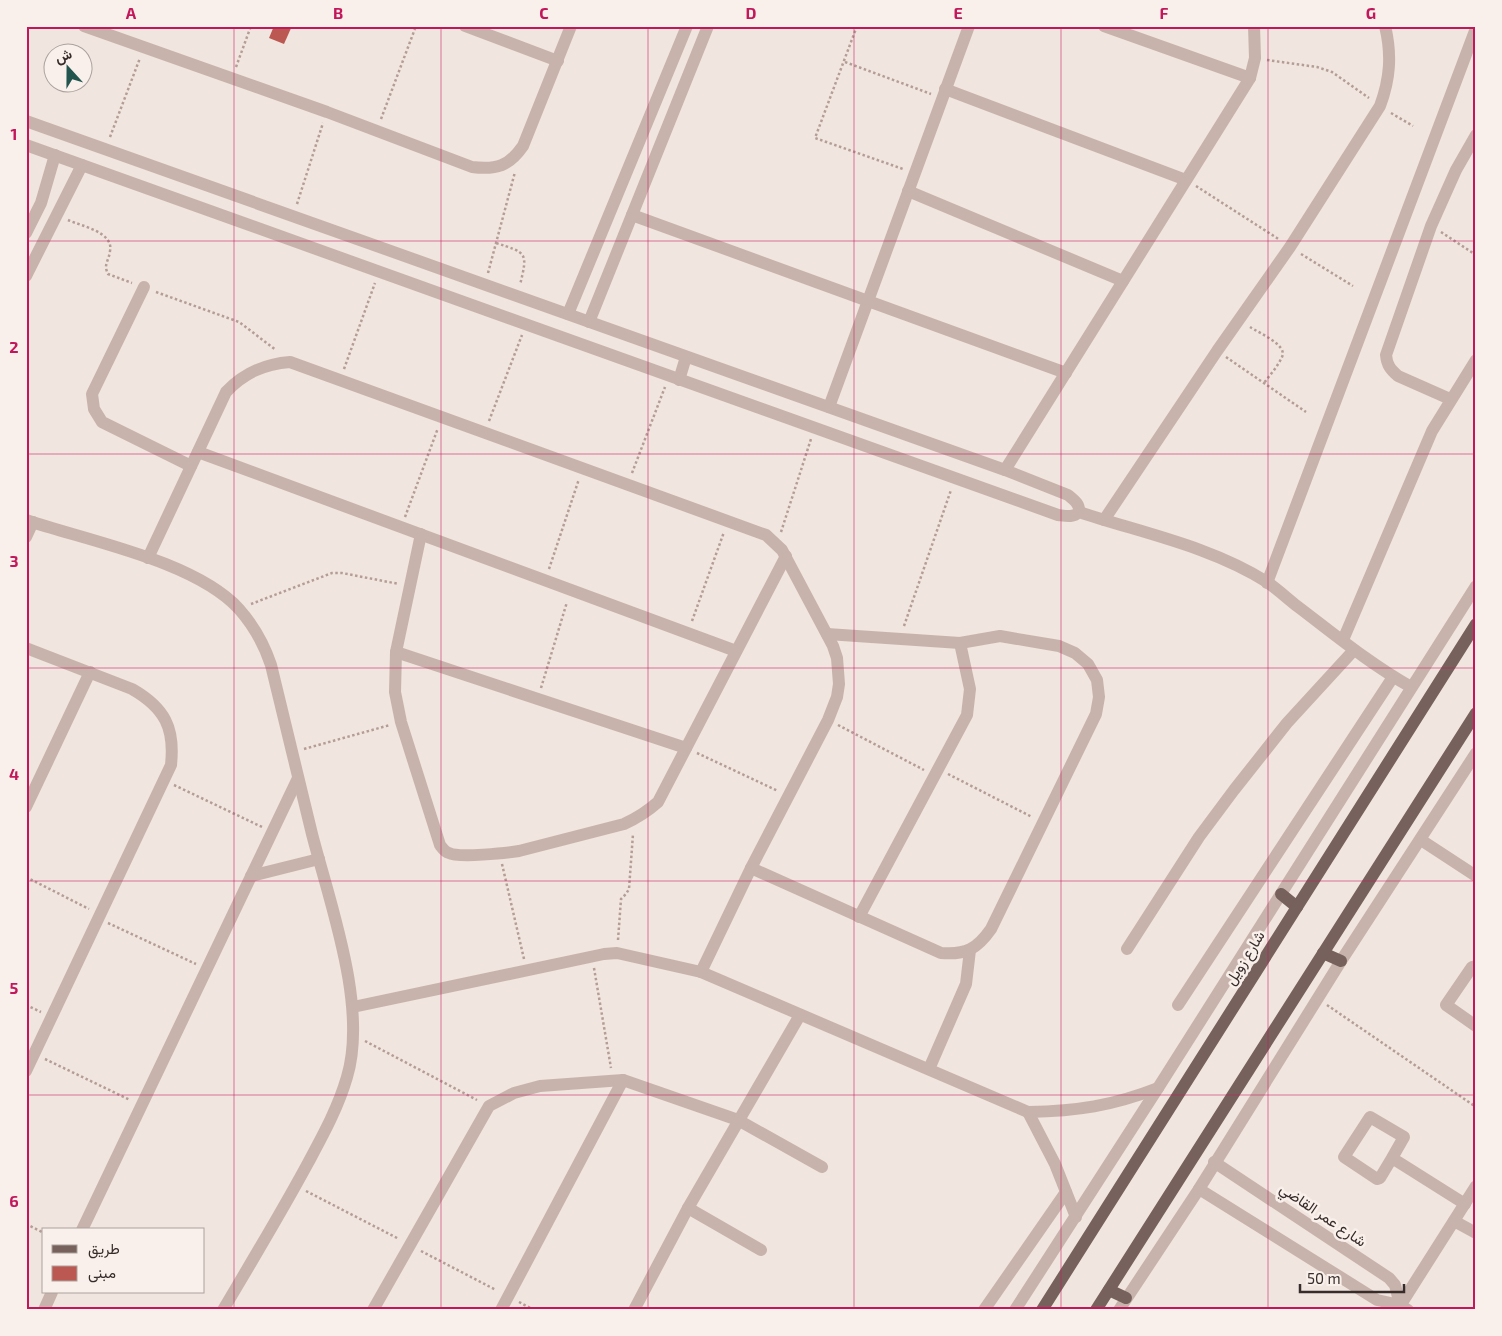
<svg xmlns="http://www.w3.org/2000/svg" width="1502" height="1336" font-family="'Exo 2',Vazirmatn,sans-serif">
  <rect width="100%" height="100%" fill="#f1e5df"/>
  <!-- building -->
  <polygon fill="#bc5852" points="274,26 292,26 284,44 269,38"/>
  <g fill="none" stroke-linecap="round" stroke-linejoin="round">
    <!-- path -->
    <g stroke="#b49d96" stroke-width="2.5" stroke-dasharray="2.5 2.5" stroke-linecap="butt">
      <polyline points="857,26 815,138 903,169"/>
      <polyline points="1267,60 1317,67 1332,72 1369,98"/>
      <polyline points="845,62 931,94"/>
      <polyline points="236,67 251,26"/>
      <polyline points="1391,113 1413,126"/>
      <polyline points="381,119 416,26"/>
      <polyline points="110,137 140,58"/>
      <polyline points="1196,186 1280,240"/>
      <polyline points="297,204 323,123"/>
      <path d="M 68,220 C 81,226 114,232 110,251 C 109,261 103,264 108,274 L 132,283"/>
      <polyline points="1441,232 1476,255"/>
      <path d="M 496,243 C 527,253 528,252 520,285"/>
      <polyline points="1301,254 1353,286"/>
      <polyline points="488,273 515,172"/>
      <polyline points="156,292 239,322 276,350"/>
      <path d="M 1250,327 C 1259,333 1288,345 1282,357 C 1278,366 1270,375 1264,383"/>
      <polyline points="1226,357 1306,412"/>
      <polyline points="344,369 375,283"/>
      <polyline points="489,421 522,335"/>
      <polyline points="632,473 665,387"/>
      <polyline points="405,517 438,428"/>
      <polyline points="781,532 811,439"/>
      <polyline points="549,569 579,479"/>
      <polyline points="251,604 332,573 342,573 399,584"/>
      <polyline points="692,621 724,532"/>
      <polyline points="904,626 951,490"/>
      <polyline points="541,688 567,602"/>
      <polyline points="838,725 924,770"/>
      <polyline points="304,749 390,725"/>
      <polyline points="697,753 778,791"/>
      <polyline points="948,774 1032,817"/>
      <polyline points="174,785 262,827"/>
      <polyline points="502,864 524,959"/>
      <polyline points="26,877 89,909"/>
      <polyline points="108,923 196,964"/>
      <polyline points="618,940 621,899 626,894 629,889 633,834"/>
      <polyline points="594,968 611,1068"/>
      <polyline points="26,1005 41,1012"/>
      <polyline points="1327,1005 1476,1107"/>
      <polyline points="365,1041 477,1100"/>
      <polyline points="45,1059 130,1100"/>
      <polyline points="306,1191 399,1239"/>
      <polyline points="26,1224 44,1233"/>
      <polyline points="421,1251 496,1290"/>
      <polyline points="519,1302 534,1310"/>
    </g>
    <!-- minor -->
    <g stroke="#c8b3ac" stroke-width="12">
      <path d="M 84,26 L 327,112 L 472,167 C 497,170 509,166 523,146 L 571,26"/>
      <polyline points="465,26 558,61"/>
      <polyline points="1104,26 1250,78"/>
      <polyline points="945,89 1186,180"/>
      <path d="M 26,121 L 1005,470 L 1068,495 C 1074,500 1080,504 1079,512"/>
      <path d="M 26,145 L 1058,515 C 1066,516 1073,518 1079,512 C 1142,533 1210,546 1267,582 C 1277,589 1287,598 1297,606 C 1334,634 1370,664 1411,687"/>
      <polyline points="908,191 1123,281"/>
      <polyline points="632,215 1066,373"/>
      <polyline points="26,233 41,203 55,155"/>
      <polyline points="26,276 82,165"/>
      <polyline points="144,287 92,394 94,409 102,422 191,466"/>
      <polyline points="568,314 687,26"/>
      <polyline points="589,322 708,26"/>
      <polyline points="679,380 686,357"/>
      <path d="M 1450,399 L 1398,376 C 1390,369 1387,365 1386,355 L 1431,226 L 1456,170 L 1476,135"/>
      <polyline points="829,407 969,26"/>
      <polyline points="198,452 736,651"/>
      <polyline points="1005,470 1250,78 1255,58 1254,26"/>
      <path d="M 26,520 C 88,541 195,561 239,609 C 254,626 264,644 271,665 C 285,721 298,778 312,834 C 330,904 368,1007 347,1077 C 338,1108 323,1135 308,1163 C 281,1213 252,1261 223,1310"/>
      <path d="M 1104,520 L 1217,351 L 1290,247 L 1380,106 C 1390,79 1392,55 1385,26"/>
      <path d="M 421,534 L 396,652 L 395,692 L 401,722 L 440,845 C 443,849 445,852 449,853 C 458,858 507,853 519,851 L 624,824 C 637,818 648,811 658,802 L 786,556"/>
      <polyline points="26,537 33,522"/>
      <path d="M 148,558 L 226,392 C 244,373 264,364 290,362 L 766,535 L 782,550 L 833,646 L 837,658 L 839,684 L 837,697 L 828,720 L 751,868 L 701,972"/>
      <polyline points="1267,583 1476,28"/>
      <polyline points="1343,640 1432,431 1476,360"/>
      <path d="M 26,648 L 132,689 C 165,708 175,728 171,765 L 26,1071"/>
      <polyline points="396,652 686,748"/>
      <polyline points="26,807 90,672"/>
      <polyline points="1421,840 1476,876"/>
      <path d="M 751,868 L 941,953 C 966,955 977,949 991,929 L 1096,714 L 1099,697 L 1097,680 L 1088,664 L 1075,653 L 1059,646 L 1000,636 L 960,643 L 827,634"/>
      <polyline points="251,876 319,859"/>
      <polyline points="859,917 967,715 970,689 960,643"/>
      <polyline points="1127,949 1199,837 1234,790 1287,723 1354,650"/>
      <polyline points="1476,966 1472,967 1446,1005 1476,1026"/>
      <polyline points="1178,1005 1393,677"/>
      <path d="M 353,1007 L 604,954 L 617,953 L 701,972 L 1028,1112 C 1077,1111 1112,1106 1158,1088"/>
      <polyline points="929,1069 966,984 970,950"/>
      <polyline points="1028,1112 1055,1164 1076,1217"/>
      <polyline points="1392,1158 1404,1137 1370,1117 1344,1157 1377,1179 1380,1178 1392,1158 1465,1204"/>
      <polyline points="1214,1162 1389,1278 1395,1285 1400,1305"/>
      <polyline points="1199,1189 1377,1300 1400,1305 1408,1310"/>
      <polyline points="688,1208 761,1250"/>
      <polyline points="1454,1221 1476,1233"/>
      <polyline points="82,1230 298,778"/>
      <polyline points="1398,1309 1476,1186"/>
      <polyline points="44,1310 52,1292"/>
      <polyline points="373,1310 489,1106 514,1093 540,1086 623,1080 738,1120 822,1167"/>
      <polyline points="501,1310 623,1080"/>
      <polyline points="634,1310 688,1208 800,1015"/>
      <polyline points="984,1310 1066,1192"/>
      <polyline points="1015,1310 1158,1088 1476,586"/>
      <polyline points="1119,1310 1199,1189 1341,961 1476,753"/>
    </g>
    <!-- major -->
    <g stroke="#77615c" stroke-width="12">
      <polyline points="1281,894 1297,907"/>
      <polyline points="1323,953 1341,961"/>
      <polyline points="1109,1290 1126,1298"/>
      <polyline points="1042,1310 1476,624"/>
      <polyline points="1096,1310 1476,713"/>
    </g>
  </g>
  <!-- grid -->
  <path fill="none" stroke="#c2185b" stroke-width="1" stroke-opacity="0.55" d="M 234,26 L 234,1310M 441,26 L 441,1310M 648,26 L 648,1310M 854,26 L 854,1310M 1061,26 L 1061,1310M 1268,26 L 1268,1310M 26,241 L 1476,241M 26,454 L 1476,454M 26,668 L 1476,668M 26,881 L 1476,881M 26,1095 L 1476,1095"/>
  <g text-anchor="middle" stroke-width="5" stroke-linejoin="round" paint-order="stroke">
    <!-- street labels -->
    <g font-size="15" fill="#372c2a" stroke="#f9f0eb">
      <text transform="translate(1245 958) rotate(-58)" y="5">شارع زويل</text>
      <text transform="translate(1323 1215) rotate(34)" y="5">شارع عمر القاضي</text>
    </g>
  </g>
  <!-- border -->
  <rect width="1502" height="1336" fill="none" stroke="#f9f0eb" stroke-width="55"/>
  <!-- legend -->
  <rect x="42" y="1228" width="162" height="65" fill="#f9f0eb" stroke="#aba29e"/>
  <rect x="52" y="1245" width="25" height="8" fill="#77615c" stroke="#aba29e"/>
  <text x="88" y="1254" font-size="15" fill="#372c2a">طريق</text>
  <rect x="52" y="1266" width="25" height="15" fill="#bc5852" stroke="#aba29e"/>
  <text x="88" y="1278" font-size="15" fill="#372c2a">مبنى</text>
  <!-- north arrow -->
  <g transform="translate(68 68) rotate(339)"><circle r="24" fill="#f9f0eb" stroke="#aba29e"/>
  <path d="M0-4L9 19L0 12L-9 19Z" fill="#23554f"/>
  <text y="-8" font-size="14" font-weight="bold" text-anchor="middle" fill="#372c2a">ش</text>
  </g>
  <!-- scale -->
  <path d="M1300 1284v8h104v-8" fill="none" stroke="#372c2a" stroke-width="2.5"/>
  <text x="1307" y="1284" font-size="15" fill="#372c2a" stroke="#f9f0eb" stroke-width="4" paint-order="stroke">50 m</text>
  <rect x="28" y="28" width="1446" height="1280" fill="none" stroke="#c2185b" stroke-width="2"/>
  <g font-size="16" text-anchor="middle" font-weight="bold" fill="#c2185b">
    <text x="131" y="19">A</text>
    <text x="338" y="19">B</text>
    <text x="544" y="19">C</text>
    <text x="751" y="19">D</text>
    <text x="958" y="19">E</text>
    <text x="1164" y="19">F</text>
    <text x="1371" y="19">G</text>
    <text x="14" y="140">1</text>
    <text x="14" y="353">2</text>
    <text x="14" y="567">3</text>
    <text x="14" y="780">4</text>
    <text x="14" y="994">5</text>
    <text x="14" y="1207">6</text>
  </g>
</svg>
